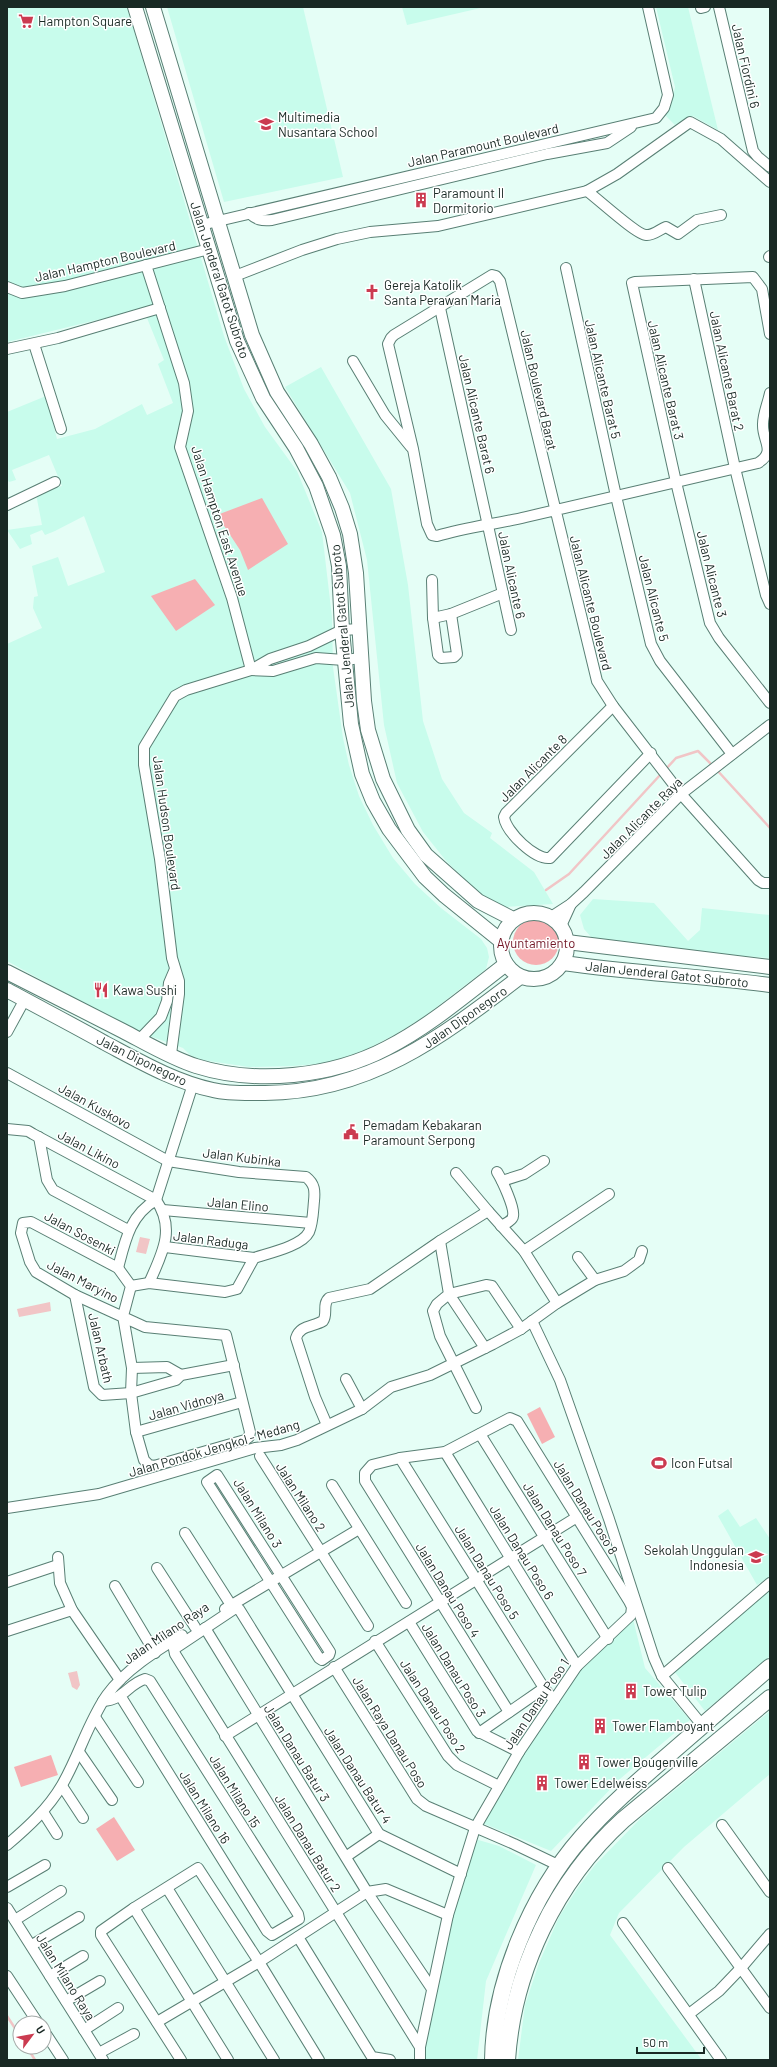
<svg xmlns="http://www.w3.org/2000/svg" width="777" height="2067" font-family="Barlow,sans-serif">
  <rect width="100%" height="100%" fill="#e5fef6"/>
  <!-- built -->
  <g fill="#c8fcec">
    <polygon points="7,7 127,7 224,336 244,389 265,427 297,471 322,532 332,617 333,667 343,738 349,765 359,796 373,825 393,858 415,884 441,908 481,939 487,948 489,957 486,969 425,1016 396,1034 365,1050 328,1063 293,1066 249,1067 202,1060 190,1055 183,1048 133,1030 7,961 7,644 42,628 33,608 34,597 38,596 32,566 58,557 68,586 105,572 84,516 55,531 45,535 42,530 30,535 32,544 20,549 7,530 42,525 36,494 62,486 49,455 12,470 16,480 9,482 7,479 7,412 46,396 57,439 95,429 142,404 147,415 173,403 158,364 164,360 147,318 146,308 7,342"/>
    <polygon points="167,7 303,7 343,177 224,202"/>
    <polygon points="402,7 485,7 407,25"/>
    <polygon points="656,7 688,7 718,130 693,116 688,117 675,125 664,114 671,104 675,87"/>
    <polygon points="321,367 391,489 408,585 423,721 442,779 464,813 492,833 490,838 534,872 553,904 506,907 483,896 447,862 423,832 397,783 384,725 367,560 350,493 285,387"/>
    <polygon points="593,899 654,903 688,941 700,930 702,908 770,915 770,958 599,946 584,929 580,915"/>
    <polygon points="728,1509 740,1527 756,1518 770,1539 770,1576 757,1585 718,1516"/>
    <polygon points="770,1589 770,1656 705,1711 674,1671"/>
    <polygon points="633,1619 645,1668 690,1720 621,1778 551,1851 482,1823 576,1665"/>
    <polygon points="770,1711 770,1774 684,1847 619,1913 610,1935 702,2060 518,2060 525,2005 539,1963 559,1917 579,1886 595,1865 640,1819"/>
    <polygon points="475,1839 499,1846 536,1865 486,1981 477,2060 422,2060 440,1964"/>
  </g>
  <!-- green -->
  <g fill="#f6afb2">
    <polygon points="262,498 288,544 248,570 240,550 217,515"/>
    <polygon points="195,579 215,605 176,631 151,596"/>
    <circle cx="536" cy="942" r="23"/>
    <polygon points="540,1407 555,1437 542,1444 527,1414"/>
    <polygon points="51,1755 58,1775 21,1787 14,1767"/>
    <polygon points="114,1817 135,1850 117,1861 96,1829"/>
  </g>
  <!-- water -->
  <g fill="#f1c5c6">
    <polygon points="140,1237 150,1239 146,1254 136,1252"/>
    <polygon points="50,1302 51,1311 19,1317 17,1309"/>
    <polygon points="77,1671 80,1685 77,1690 72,1687 68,1673"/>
  </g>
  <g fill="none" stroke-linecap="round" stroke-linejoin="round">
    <!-- stream -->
    <g stroke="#f1c5c6" stroke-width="2.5">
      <polyline points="666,769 676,758 698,751 713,766"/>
      <polyline points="716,769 770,828"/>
      <polyline points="546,890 569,874 661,774"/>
      <polyline points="7,2016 20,2036"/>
      <polyline points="27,2047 35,2060"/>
    </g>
    <!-- street casing -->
    <g stroke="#597f74" stroke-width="12">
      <g id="street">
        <polyline points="719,7 753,151 758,157 770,167"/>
        <polyline points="701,8 705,7"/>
        <path d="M 249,213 C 257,220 261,221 272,220 L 547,154 L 607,143 L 631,127"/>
        <path d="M 721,215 L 697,220 L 678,234 L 666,227 C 660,229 653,236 646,235 C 637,235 598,199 587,191 L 617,174 L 690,122 L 721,139 L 770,182"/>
        <polyline points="201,225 656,118 664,108 668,95 648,7"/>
        <polyline points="769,257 770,256"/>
        <polyline points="146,265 184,383 188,411 180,447 232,598 251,670"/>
        <polyline points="566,268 616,496 651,644 660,661 732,754"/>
        <polyline points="235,276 302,250 337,239 370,232 438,226 587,191"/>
        <polyline points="694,279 735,468 766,595 770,604"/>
        <polyline points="7,287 22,293 65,286 209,249"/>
        <polyline points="440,308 511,630"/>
        <polyline points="770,334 762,289 753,277 635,282 632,283 676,482 710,623 719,638 770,703"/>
        <polyline points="34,344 61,429"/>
        <polyline points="7,349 58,338 160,308"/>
        <polyline points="353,361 385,415 411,447"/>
        <path d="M 770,393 C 768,403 763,414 763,424 C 762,441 777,451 758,463 C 681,481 604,499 526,517 C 497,524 466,527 437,536 L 432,535 L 427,524 L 413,449 L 388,344 L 391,338 L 394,335 L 492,275 L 496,276 L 500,281 L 597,681 L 613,706 L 681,794 L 758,880 L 763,883 L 770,883"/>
        <polyline points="7,505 55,482"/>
        <polyline points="432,580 433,618 438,655 441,658 454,657 457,654 451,614"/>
        <polyline points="433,618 451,614 503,593"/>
        <polyline points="251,670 273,671 316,658 344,660 362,658"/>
        <path d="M 613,706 L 506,813 L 504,817 C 506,832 535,860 550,858 L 651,753"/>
        <polyline points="551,917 571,904 584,892 681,794 770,725"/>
        <polyline points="561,926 571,904"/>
        <polyline points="7,1032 25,999"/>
        <polyline points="139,1040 161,1017 167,1001 169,983 175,969"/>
        <polyline points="171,1054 179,994 179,981 172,958 160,859 144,765 144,747 175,696 186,690 251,670 270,659 309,646 342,630 360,629"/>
        <path d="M 7,1073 L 168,1161 L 239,1172 L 306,1177 C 315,1184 315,1191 314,1201 C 313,1211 313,1223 309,1232 C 302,1246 269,1253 254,1258 L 237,1289 L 225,1292 L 149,1283 L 131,1286"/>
        <path d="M 7,1129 L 28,1131 L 33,1134 L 156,1200 C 176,1229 162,1254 149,1283"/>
        <polyline points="39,1137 47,1180 53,1190 128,1230"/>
        <path d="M 497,1172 C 502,1180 515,1208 513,1216 C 513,1220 505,1224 501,1226"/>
        <polyline points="456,1173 488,1211 524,1251 557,1303"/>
        <polyline points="502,1181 524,1174 544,1161"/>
        <polyline points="163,1210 311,1223"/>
        <polyline points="165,1247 254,1258"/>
        <polyline points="524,1251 609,1194"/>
        <polyline points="578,1257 595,1280"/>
        <path d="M 118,1268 C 125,1241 130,1215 156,1200 L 193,1084"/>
        <polyline points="131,1286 118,1268 31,1222 23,1223 21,1233 30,1262 36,1272 75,1295 145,1327 226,1335 250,1432 249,1437 245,1440 154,1466 149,1465 144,1460 136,1432 131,1393 132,1368 123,1316 131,1286"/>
        <polyline points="75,1295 94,1387 102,1395 131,1393 176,1380 181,1375 234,1365"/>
        <polyline points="532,1321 560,1380 609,1519 654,1658 662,1676 702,1725"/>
        <polyline points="485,1348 449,1294 486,1285 492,1286 521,1329"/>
        <polyline points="132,1368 167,1367 181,1375"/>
        <polyline points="346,1379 362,1409"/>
        <polyline points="476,1408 440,1336 433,1311 437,1304 449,1294 440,1241 488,1211"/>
        <path d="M 327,1425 L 315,1397 L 296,1338 C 300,1325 313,1327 323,1321 C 328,1314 322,1304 329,1298 L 370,1289 L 440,1241"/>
        <polyline points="136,1432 242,1402"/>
        <polyline points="480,1434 608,1639"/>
        <polyline points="445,1452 577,1666"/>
        <polyline points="260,1456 368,1626"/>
        <polyline points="400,1458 544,1688 554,1700"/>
        <polygon points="217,1475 330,1652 329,1655 322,1660 319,1658 207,1482"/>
        <polyline points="332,1485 406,1603"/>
        <polyline points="7,1508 99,1494 255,1448 281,1445 297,1440 362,1409 391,1387 430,1375 493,1344 521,1329 557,1303 595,1280 624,1271 639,1260 642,1251"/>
        <polyline points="185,1533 231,1605"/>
        <polyline points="58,1557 60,1583 72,1610 120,1680"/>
        <polyline points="157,1568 195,1627"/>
        <polyline points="7,1582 58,1565"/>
        <polyline points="115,1586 155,1653"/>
        <polyline points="225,1609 359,1529"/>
        <polyline points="409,1622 477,1731 519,1752"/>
        <polyline points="205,1628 367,1892 432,1989"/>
        <polyline points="7,1631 72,1610"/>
        <polyline points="375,1641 448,1756 457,1765 499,1786"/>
        <polyline points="334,1667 417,1799 426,1806 514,1844 560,1866"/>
        <polyline points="662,1676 770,1583"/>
        <path d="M 103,1701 C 124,1700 128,1684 145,1679 L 150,1681 L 298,1914 L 299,1919 L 272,1935 L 267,1931 L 121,1697"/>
        <polyline points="95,1717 138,1782"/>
        <polyline points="479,1733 544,1688"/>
        <polyline points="225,1736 577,1517"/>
        <polyline points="79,1752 112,1800"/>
        <polyline points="62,1786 83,1818"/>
        <polyline points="43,1812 57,1834"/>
        <polyline points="722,1825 770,1892"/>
        <path d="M 7,1845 C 28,1827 48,1809 62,1785 C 79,1756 88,1722 107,1695 C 125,1670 156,1651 182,1635"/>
        <polyline points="347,1856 379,1834"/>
        <polyline points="668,1868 770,2008"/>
        <polyline points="7,1887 45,1865"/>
        <polyline points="167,1888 274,2060"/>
        <polyline points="7,1908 103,2060"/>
        <polyline points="134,1908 228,2060"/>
        <polyline points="15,1920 61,1891"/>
        <polyline points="623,1923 721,2060"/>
        <polyline points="298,1937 372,2057 390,2060"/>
        <polyline points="32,1945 79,1917"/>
        <polyline points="7,1976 38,2023"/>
        <polyline points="50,1976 83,1956"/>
        <polyline points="66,2001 100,1981"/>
        <polyline points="689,2014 719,1991 741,1968 770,1934"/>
        <polyline points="157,2022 259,1962 367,1892 386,1889 448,1915"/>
        <polyline points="84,2030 118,2008"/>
        <polyline points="44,2031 63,2060"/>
        <polyline points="420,2047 175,1654 174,1649 234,1609 239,1609 379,1834 461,1874"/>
        <polyline points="99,2053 134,2034"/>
        <polyline points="181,2060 101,1935 101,1931 134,1908 198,1868 259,1962 319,2060"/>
        <polyline points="420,2060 420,2047 448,1915 475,1828 519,1752 577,1666 631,1615 632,1607 629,1601 517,1421 510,1418 445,1452 400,1458 372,1465 365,1473 365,1481 509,1712"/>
      </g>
    </g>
    <!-- secondary casing -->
    <g stroke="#597f74" stroke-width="16">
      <g id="secondary">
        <polyline points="135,7 237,341 263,398 296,448 316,486 333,535 339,566 342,630 351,724 362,774 373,801 389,829 425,877 444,895 501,941"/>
        <polyline points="153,7 252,335 277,392 311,444 329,477 342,508 350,534 356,573 364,701 368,730 383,779 408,830 426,855 478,901 513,919"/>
        <circle cx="534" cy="946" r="33"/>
        <polyline points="567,942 770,967"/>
        <path d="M 563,963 C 632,973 701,976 770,985"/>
        <path d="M 7,972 C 46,992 84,1011 123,1031 C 146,1043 171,1058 196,1066 C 256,1085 332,1077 387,1048 C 430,1026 468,993 506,964"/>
        <path d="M 7,990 C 40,1008 73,1025 105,1043 C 139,1061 175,1082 213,1090 C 229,1094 248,1093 265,1093 C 370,1092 440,1038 520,977"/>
      </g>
    </g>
    <!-- primary casing -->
    <g stroke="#597f74" stroke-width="18">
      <g id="primary">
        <path d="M 493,2060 C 494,1983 531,1895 582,1837 C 607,1808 636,1783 665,1758 C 700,1728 735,1697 770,1667"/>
        <path d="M 507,2060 C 513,1970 556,1881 623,1820 L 770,1698"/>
      </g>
    </g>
    <!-- street -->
    <use href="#street" stroke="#fff" stroke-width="10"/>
    <!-- secondary -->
    <use href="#secondary" stroke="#fff" stroke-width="14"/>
    <!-- primary -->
    <use href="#primary" stroke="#fff" stroke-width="16"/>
  </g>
  <!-- icons -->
  <defs>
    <g id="supermarket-bare" transform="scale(1.2)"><path d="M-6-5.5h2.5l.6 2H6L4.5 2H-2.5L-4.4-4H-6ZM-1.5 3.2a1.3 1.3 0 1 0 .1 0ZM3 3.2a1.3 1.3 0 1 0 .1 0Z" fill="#cb3b50" stroke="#fff" stroke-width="2.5" paint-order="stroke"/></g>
    <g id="school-bare" transform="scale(1.2)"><path d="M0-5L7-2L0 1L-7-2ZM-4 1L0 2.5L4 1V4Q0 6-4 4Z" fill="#cb3b50" stroke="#fff" stroke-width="2.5" paint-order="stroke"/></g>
    <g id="building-bare" transform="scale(1.2)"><path d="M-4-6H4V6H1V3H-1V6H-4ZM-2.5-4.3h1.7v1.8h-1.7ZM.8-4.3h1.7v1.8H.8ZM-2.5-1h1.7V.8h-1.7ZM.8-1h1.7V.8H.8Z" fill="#cb3b50" stroke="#fff" stroke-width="2.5" paint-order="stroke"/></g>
    <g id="church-bare" transform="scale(1.2)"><path d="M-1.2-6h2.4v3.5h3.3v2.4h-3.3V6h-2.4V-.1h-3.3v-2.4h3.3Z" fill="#cb3b50" stroke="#fff" stroke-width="2.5" paint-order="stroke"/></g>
    <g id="restaurant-bare" transform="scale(1.2)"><path d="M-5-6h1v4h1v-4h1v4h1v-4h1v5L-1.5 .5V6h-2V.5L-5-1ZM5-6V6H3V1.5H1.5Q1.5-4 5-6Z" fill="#cb3b50" stroke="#fff" stroke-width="2.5" paint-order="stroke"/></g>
    <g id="civic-bare" transform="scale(1.2)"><path d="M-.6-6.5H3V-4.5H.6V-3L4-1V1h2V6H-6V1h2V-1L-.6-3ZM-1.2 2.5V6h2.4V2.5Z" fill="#cb3b50" stroke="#fff" stroke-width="2.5" paint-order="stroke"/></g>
    <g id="stadium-bare" transform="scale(1.2)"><path d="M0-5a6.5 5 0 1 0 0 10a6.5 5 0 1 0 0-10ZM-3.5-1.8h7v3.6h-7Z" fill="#cb3b50" stroke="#fff" stroke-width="2.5" paint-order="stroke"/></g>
  </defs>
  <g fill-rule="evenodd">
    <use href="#supermarket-bare" x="26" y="21"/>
    <use href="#school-bare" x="266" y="124"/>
    <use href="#building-bare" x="421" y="200"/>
    <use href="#church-bare" x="372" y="292"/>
    <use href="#restaurant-bare" x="101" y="990"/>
    <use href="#civic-bare" x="351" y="1132"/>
    <use href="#stadium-bare" x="659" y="1463"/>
    <use href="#school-bare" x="756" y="1557"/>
    <use href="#building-bare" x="631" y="1691"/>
    <use href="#building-bare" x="600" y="1726"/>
    <use href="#building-bare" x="584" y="1762"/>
    <use href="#building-bare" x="542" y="1783"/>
  </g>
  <g text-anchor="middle" stroke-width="3" stroke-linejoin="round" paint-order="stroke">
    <!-- poi labels -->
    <g font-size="13" fill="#192924" stroke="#fff" text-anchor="start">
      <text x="38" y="26">Hampton Square</text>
      <text x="278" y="122">Multimedia<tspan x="278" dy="15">Nusantara School</tspan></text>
      <text x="433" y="198">Paramount Il<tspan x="433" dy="15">Dormitorio</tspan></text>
      <text x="384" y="290">Gereja Katolik<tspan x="384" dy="15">Santa Perawan Maria</tspan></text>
      <text x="113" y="995">Kawa Sushi</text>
      <text x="363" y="1130">Pemadam Kebakaran<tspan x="363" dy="15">Paramount Serpong</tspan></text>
      <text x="671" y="1468">Icon Futsal</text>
      <text x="744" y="1555" text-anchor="end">Sekolah Unggulan<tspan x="744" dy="15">Indonesia</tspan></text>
      <text x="643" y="1696">Tower Tulip</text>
      <text x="612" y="1731">Tower Flamboyant</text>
      <text x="596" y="1767">Tower Bougenville</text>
      <text x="554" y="1788">Tower Edelweiss</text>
    </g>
    <!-- street labels -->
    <g font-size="13" fill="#192924" stroke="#fff">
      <text transform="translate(746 66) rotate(77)" y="5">Jalan Fiordini 6</text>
      <text transform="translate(483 145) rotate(-13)" y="5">Jalan Paramount Boulevard</text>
      <text transform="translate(105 261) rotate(-13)" y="5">Jalan Hampton Boulevard</text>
      <text transform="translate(220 280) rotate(72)" y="5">Jalan Jenderal Gatot Subroto</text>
      <text transform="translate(727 371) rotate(78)" y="5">Jalan Alicante Barat 2</text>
      <text transform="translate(603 379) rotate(77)" y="5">Jalan Alicante Barat 5</text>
      <text transform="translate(666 380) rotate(77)" y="5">Jalan Alicante Barat 3</text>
      <text transform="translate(539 390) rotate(77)" y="5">Jalan Boulevard Barat</text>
      <text transform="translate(477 414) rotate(77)" y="5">Jalan Alicante Barat 6</text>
      <text transform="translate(220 521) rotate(72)" y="5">Jalan Hampton East Avenue</text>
      <text transform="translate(712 574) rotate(76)" y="5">Jalan Alicante 3</text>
      <text transform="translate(512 575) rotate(78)" y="5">Jalan Alicante 6</text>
      <text transform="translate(654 598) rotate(76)" y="5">Jalan Alicante 5</text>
      <text transform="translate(591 603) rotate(76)" y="5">Jalan Alicante Boulevard</text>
      <text transform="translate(342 626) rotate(-95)" y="5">Jalan Jenderal Gatot Subroto</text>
      <text transform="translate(533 768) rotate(-45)" y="5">Jalan Alicante 8</text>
      <text transform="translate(641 818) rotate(-45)" y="5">Jalan Alicante Raya</text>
      <text transform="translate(167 823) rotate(82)" y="5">Jalan Hudson Boulevard</text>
      <text transform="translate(667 974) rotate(6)" y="5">Jalan Jenderal Gatot Subroto</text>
      <text transform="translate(465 1017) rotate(-35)" y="5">Jalan Diponegoro</text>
      <text transform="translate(142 1060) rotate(26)" y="5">Jalan Diponegoro</text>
      <text transform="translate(95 1106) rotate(29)" y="5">Jalan Kuskovo</text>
      <text transform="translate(89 1149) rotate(28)" y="5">Jalan Likino</text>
      <text transform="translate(242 1157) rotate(7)" y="5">Jalan Kubinka</text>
      <text transform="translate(238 1204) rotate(5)" y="5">Jalan Elino</text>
      <text transform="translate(80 1233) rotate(28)" y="5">Jalan Sosenki</text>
      <text transform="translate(211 1240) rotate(7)" y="5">Jalan Raduga</text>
      <text transform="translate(83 1281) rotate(27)" y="5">Jalan Maryino</text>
      <text transform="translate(101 1348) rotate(77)" y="5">Jalan Arbath</text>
      <text transform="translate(186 1405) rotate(-16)" y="5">Jalan Vidnoya</text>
      <text transform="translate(214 1448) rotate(-16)" y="5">Jalan Pondok Jengkol - Medang</text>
      <text transform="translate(301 1497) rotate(57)" y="5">Jalan Milano 2</text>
      <text transform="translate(586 1507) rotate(58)" y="5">Jalan Danau Poso 8</text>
      <text transform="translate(258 1513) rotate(58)" y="5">Jalan Milano 3</text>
      <text transform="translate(555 1529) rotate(58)" y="5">Jalan Danau Poso 7</text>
      <text transform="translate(522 1552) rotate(58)" y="5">Jalan Danau Poso 6</text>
      <text transform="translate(487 1572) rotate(58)" y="5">Jalan Danau Poso 5</text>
      <text transform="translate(448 1590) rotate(58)" y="5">Jalan Danau Poso 4</text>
      <text transform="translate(166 1633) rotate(-34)" y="5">Jalan Milano Raya</text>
      <text transform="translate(454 1670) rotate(58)" y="5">Jalan Danau Poso 3</text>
      <text transform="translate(536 1704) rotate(-56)" y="5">Jalan Danau Poso 1</text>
      <text transform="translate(433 1706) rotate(57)" y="5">Jalan Danau Poso 2</text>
      <text transform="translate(390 1732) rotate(58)" y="5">Jalan Raya Danau Poso</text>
      <text transform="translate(297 1753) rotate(58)" y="5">Jalan Danau Batur 3</text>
      <text transform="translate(358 1775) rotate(57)" y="5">Jalan Danau Batur 4</text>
      <text transform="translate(235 1791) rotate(58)" y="5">Jalan Milano 15</text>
      <text transform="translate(205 1807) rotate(58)" y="5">Jalan Milano 16</text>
      <text transform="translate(308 1843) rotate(58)" y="5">Jalan Danau Batur 2</text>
      <text transform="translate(66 1977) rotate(58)" y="5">Jalan Milano Raya</text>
    </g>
    <!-- park labels -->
    <g font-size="13" fill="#721626" stroke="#fff">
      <text x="536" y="948">Ayuntamiento</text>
    </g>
  </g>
  <!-- border -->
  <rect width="777" height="2067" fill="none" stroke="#192924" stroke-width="16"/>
  <!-- north arrow -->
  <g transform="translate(32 2035) rotate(58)"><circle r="19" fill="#ffffff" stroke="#a3a9a7"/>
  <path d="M0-3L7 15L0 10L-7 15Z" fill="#cb3b50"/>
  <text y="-6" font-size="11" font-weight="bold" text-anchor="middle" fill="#192924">U</text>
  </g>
  <!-- scale -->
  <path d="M637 2047v6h67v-6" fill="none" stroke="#192924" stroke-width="2"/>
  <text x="643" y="2047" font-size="12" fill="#192924" stroke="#ffffff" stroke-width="3" paint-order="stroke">50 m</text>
</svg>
